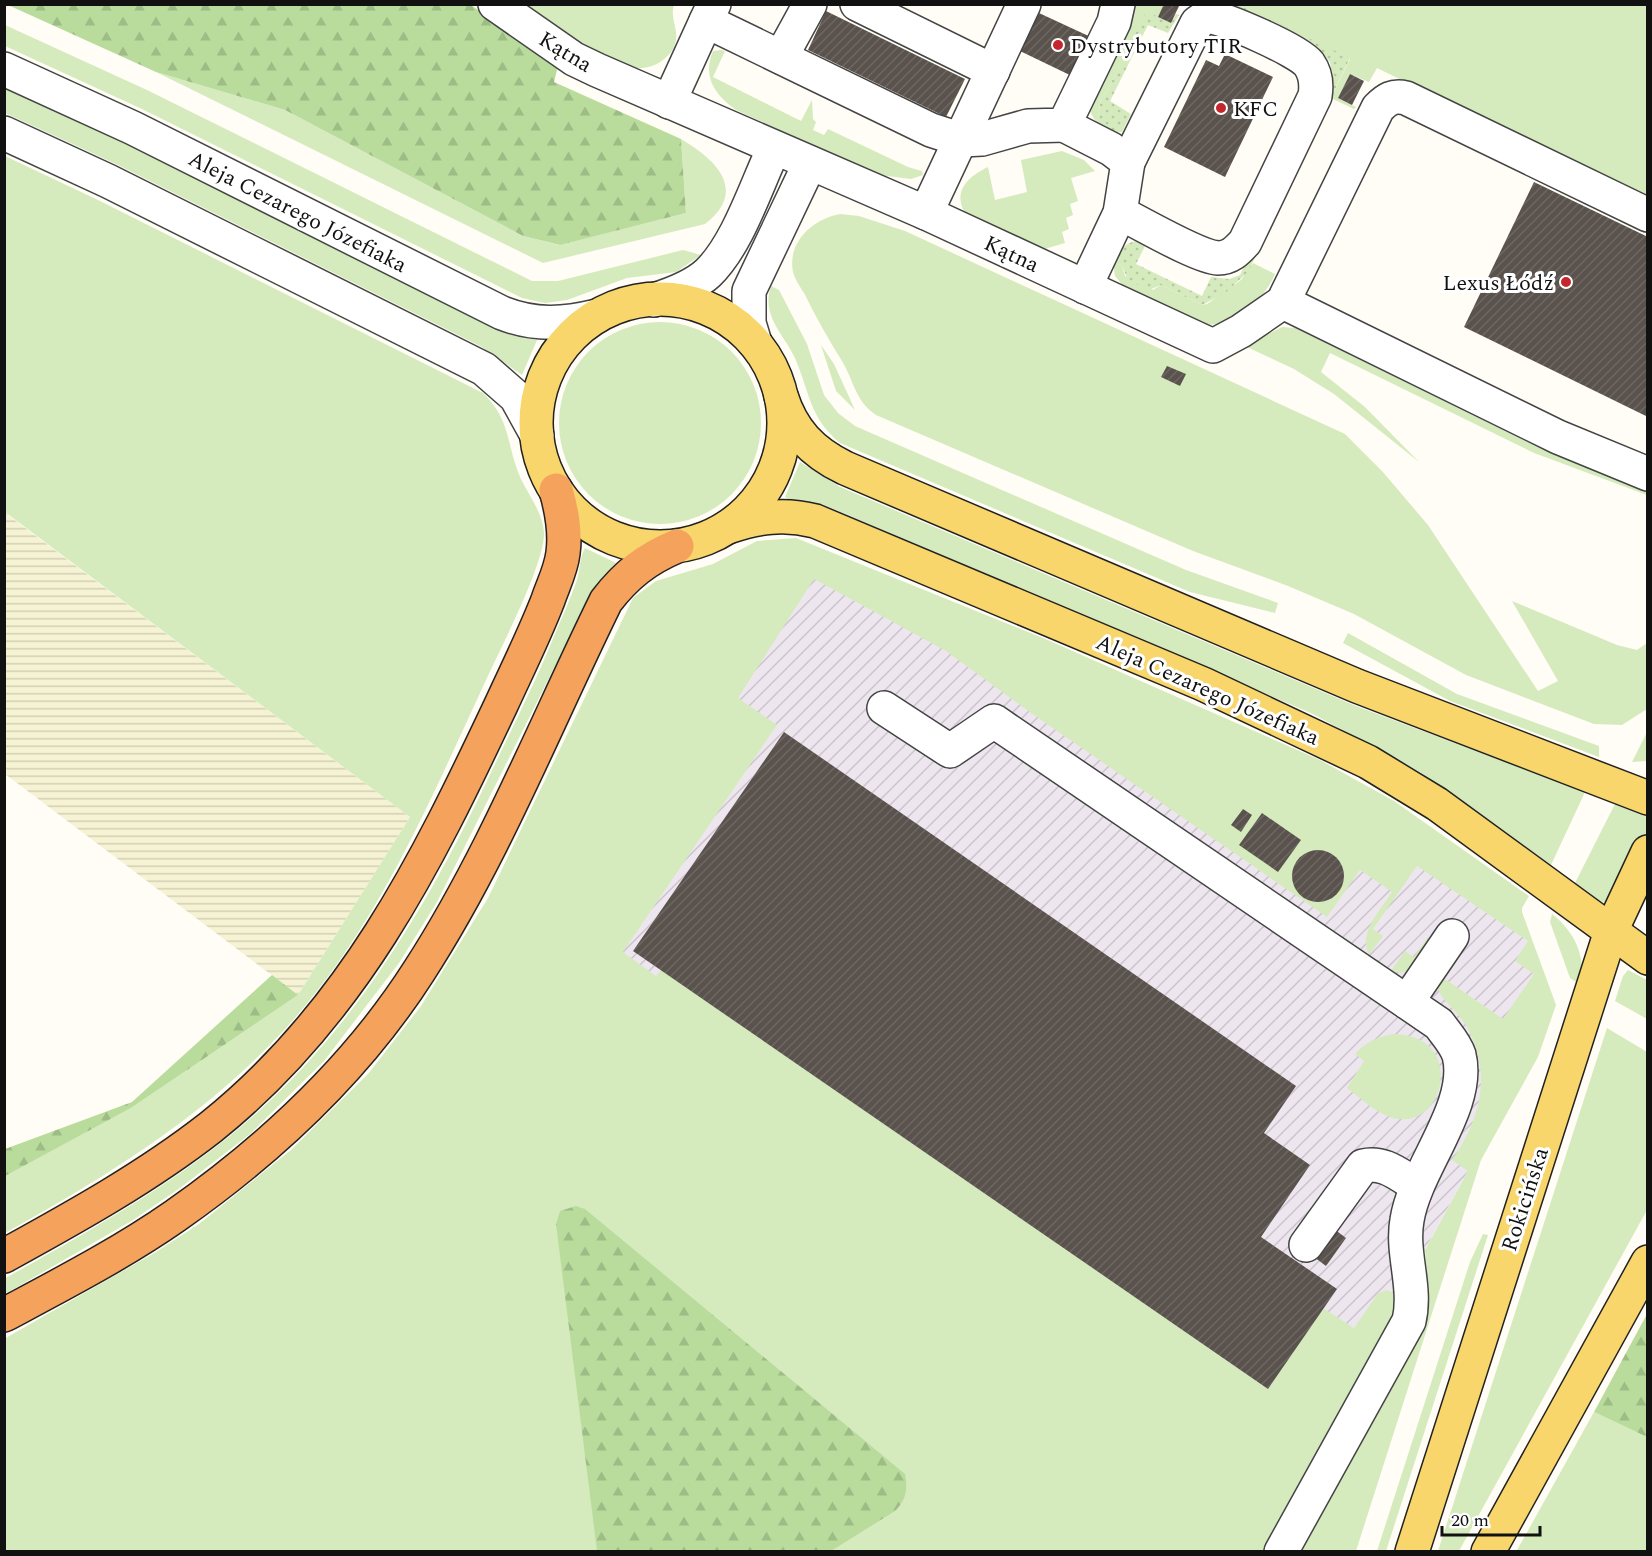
<svg xmlns="http://www.w3.org/2000/svg" width="1652" height="1556" font-family="Spectral,serif">
  <defs>
    <pattern id="industrial-furrows" width="10" height="10" patternUnits="userSpaceOnUse" patternTransform="scale(1.5)"><rect width="10" height="10" fill="#eee6ef"/><path d="M-1 1l2-2M0 10L10 0M9 11l2-2" fill="none" stroke="#cbc4cc"/></pattern>
    <pattern id="farmland-rules" width="6" height="5" patternUnits="userSpaceOnUse" patternTransform="scale(1.5)"><rect width="6" height="5" fill="#f6f3d4"/><path d="M0 2.5h6" fill="none" stroke="#d2cfb5"/></pattern>
    <pattern id="forest-firs" width="22" height="20" patternUnits="userSpaceOnUse" patternTransform="scale(1.5)"><rect width="22" height="20" fill="#b9dc9c"/><path d="M5 1l3.5 6h-7zM16 11l3.5 6h-7z" fill="#9ebc85"/></pattern>
    <pattern id="park-dots" width="8" height="8" patternUnits="userSpaceOnUse" patternTransform="scale(1.5)"><rect width="8" height="8" fill="#d5ebbd"/><path d="M2 2h.1M6 6h.1" fill="none" stroke="#b6c8a1" stroke-width="1.8" stroke-linecap="round"/></pattern>
    <pattern id="building-hatch" width="6" height="6" patternUnits="userSpaceOnUse" patternTransform="scale(1.5)"><rect width="6" height="6" fill="#5a524d"/><path d="M-1 1l2-2M0 6l6-6M5 7l2-2" fill="none" stroke="#6d6662"/></pattern>
  </defs>
  <rect width="100%" height="100%" fill="#fffdf5"/>
  <!-- industrial -->
  <polygon fill="url(#industrial-furrows)" points="780,563 1517,902 1540,967 1549,1023 1313,1454 534,918"/>
  <!-- farmland -->
  <polygon fill="url(#farmland-rules)" points="4,512 410,817 298,995 5,774"/>
  <!-- grass -->
  <g fill="#d5ebbd">
    <path d="M 515,5 L 674,5 C 669,20 682,32 673,49 C 667,59 655,67 643,68 C 616,70 540,20 515,5 Z"/>
    <polygon points="1134,5 1164,5 1158,17 1146,12 1106,93 1101,97 1097,124 1088,108 1090,96"/>
    <polygon points="1239,5 1647,5 1647,200 1377,68 1369,82 1350,74 1338,98 1356,107 1354,109 1331,98 1350,59"/>
    <polygon points="5,25 147,90 532,281 558,281 683,250 701,255 676,272 627,278 567,300 545,303 522,298 142,109 5,46"/>
    <path d="M 721,50 L 725,51 L 713,77 L 801,121 L 812,100 L 813,119 L 816,122 L 813,130 L 824,135 L 828,129 L 908,167 L 922,171 L 923,175 L 911,179 L 880,175 L 736,110 C 715,95 702,77 713,51 Z"/>
    <path d="M 156,72 L 285,110 L 523,236 L 559,245 L 686,213 L 681,139 C 715,159 749,190 705,224 L 543,263 Z"/>
    <polygon points="5,88 126,144 496,329 537,340 522,375 482,347 116,164 5,113"/>
    <path d="M 1062,151 L 1084,160 L 1095,171 L 1071,178 L 1078,201 L 1070,204 L 1073,215 L 1066,218 L 1069,229 L 1062,232 L 1065,243 L 1041,250 L 965,213 C 952,191 969,176 988,167 L 995,200 L 1027,192 L 1021,160 Z"/>
    <path d="M 5,156 L 98,200 L 483,393 C 512,421 506,446 521,479 C 529,496 543,513 544,533 C 545,560 507,636 494,663 C 434,790 382,923 285,1029 C 206,1115 106,1177 5,1233 L 4,1176 L 131,1108 L 298,995 L 410,817 L 5,512 Z"/>
    <path d="M 840,214 L 859,216 L 905,231 L 1345,434 L 1382,471 L 1428,525 L 1538,691 L 1558,681 L 1512,601 L 1617,645 L 1637,650 L 1647,643 L 1647,709 L 1622,725 L 1594,724 L 1466,675 L 1354,614 L 1288,586 L 1193,551 L 876,415 C 855,401 854,381 842,361 C 828,339 816,317 804,293 C 800,287 795,279 793,272 C 787,242 813,219 840,214 Z"/>
    <path d="M 1113,262 L 1122,266 L 1125,276 L 1153,290 L 1161,285 L 1202,305 L 1207,304 L 1241,280 L 1253,263 L 1275,274 C 1264,300 1237,324 1208,325 L 1125,288 L 1115,276 Z"/>
    <path d="M 771,286 L 779,290 L 807,344 L 824,395 L 838,413 L 855,426 L 1186,570 L 1278,603 L 1275,613 L 1190,592 L 840,443 C 809,417 810,393 795,358 C 783,333 761,316 771,286 Z"/>
    <circle cx="660" cy="423" r="101"/>
    <polygon points="1282,327 1295,328 1544,450 1647,489 1647,495 1534,453 1330,353 1321,372 1365,407 1419,462 1334,394 1294,369 1245,346"/>
    <polygon points="821,345 834,364 855,410 836,391"/>
    <polygon points="800,462 840,487 1356,706 1585,792 1551,865 1420,772 1313,714 834,509 812,502 788,499 785,497"/>
    <path d="M 796,538 L 1043,638 L 1320,760 L 1394,801 L 1529,896 L 1522,908 L 1522,912 L 1556,1005 L 1538,1057 L 1481,1160 L 1356,1551 L 1297,1551 L 1425,1318 L 1429,1301 L 1425,1250 L 1468,1171 L 1452,1160 C 1481,1119 1493,1070 1465,1024 C 1456,1009 1438,999 1436,982 L 1454,958 L 1459,958 L 1445,979 L 1503,1019 L 1534,974 L 1515,961 L 1528,941 L 1417,866 L 1373,929 L 1383,936 L 1369,955 C 1358,932 1380,911 1392,892 L 1360,870 L 1327,917 L 1031,713 L 946,651 L 814,579 L 738,698 L 777,725 L 623,952 L 656,976 L 661,970 L 1268,1389 L 1323,1308 L 1354,1328 L 1378,1293 L 1387,1290 L 1394,1293 L 1399,1305 L 1265,1551 L 5,1551 L 4,1339 L 156,1252 L 199,1224 L 291,1150 L 368,1074 L 421,1006 L 488,898 L 633,598 L 656,581 L 713,564 L 757,541 Z"/>
    <path d="M 585,548 L 616,563 L 590,596 L 437,902 L 399,963 L 324,1061 L 250,1134 L 180,1188 L 133,1220 L 5,1294 L 4,1279 C 98,1226 195,1173 273,1098 C 366,1009 431,898 486,783 C 510,732 536,682 557,629 C 564,613 571,597 577,580 C 580,570 580,556 585,548 Z"/>
    <polygon points="1348,633 1457,694 1599,746 1599,757 1450,701 1343,643"/>
    <polygon points="1647,733 1647,761 1632,762 1645,736"/>
    <polygon points="1615,804 1647,817 1647,832 1609,904 1600,901 1575,883"/>
    <path d="M 1552,914 C 1573,930 1588,957 1579,984 L 1570,978 L 1550,922 Z"/>
    <polygon points="1428,937 1428,944 1409,969 1402,973 1391,971 1405,951 1414,957"/>
    <polygon points="1628,970 1647,980 1647,1019 1615,1001 1623,976"/>
    <polygon points="1607,1028 1647,1052 1647,1210 1459,1551 1438,1551"/>
    <path d="M 1393,1034 C 1467,1034 1446,1132 1393,1118 C 1375,1113 1361,1098 1347,1088 L 1364,1061 L 1355,1054 C 1366,1042 1377,1037 1393,1034 Z"/>
    <polygon points="1483,1234 1488,1235 1386,1551 1377,1551 1470,1262"/>
    <polygon points="1594,1412 1647,1437 1647,1551 1516,1552"/>
  </g>
  <!-- forest -->
  <g fill="url(#forest-firs)">
    <polygon points="8,5 471,5 558,66 554,82 681,139 686,213 560,245 523,236 285,110 156,72"/>
    <polygon points="272,975 298,995 131,1108 5,1176 5,1149 132,1102"/>
    <path d="M 576,1206 L 585,1209 L 905,1474 C 908,1490 906,1500 895,1511 L 831,1551 L 597,1551 L 556,1224 L 560,1211 Z"/>
    <polygon points="1647,1314 1647,1437 1594,1412"/>
  </g>
  <!-- park -->
  <g fill="url(#park-dots)">
    <path d="M 1229,5 L 1239,5 L 1350,58 L 1248,272 L 1225,293 L 1202,305 L 1161,285 L 1149,290 L 1128,280 L 1122,266 L 1113,262 C 1120,250 1126,240 1141,241 L 1145,246 L 1136,264 L 1202,296 L 1211,277 L 1229,279 L 1240,275 L 1333,82 L 1330,62 L 1317,47 Z"/>
    <polygon points="1146,11 1171,23 1176,14 1179,15 1168,33 1148,25 1110,101 1131,114 1122,132 1111,133 1097,124 1101,97 1106,93"/>
  </g>
  <!-- building -->
  <g fill="url(#building-hatch)">
    <polygon points="1164,4 1180,4 1171,23 1158,17"/>
    <polygon points="826,11 965,79 946,117 808,50"/>
    <polygon points="1039,13 1095,39 1076,78 1020,51"/>
    <polygon points="1225,54 1273,77 1225,177 1164,147 1206,60 1219,66"/>
    <polygon points="1350,74 1364,81 1352,105 1338,98"/>
    <polygon points="1534,182 1648,237 1648,417 1464,327"/>
    <polygon points="1167,366 1186,374 1180,386 1161,377"/>
    <polygon points="784,732 1296,1086 1264,1133 1310,1165 1261,1237 1337,1289 1268,1389 633,951"/>
    <polygon points="1243,809 1252,815 1241,832 1231,825"/>
    <polygon points="1262,813 1301,840 1278,872 1239,845"/>
    <circle cx="1318" cy="876" r="26"/>
    <polygon points="1334,1229 1346,1238 1326,1266 1314,1257"/>
  </g>
  <g fill="none" stroke-linecap="round" stroke-linejoin="round">
    <!-- minor casing -->
    <g stroke="#444" stroke-width="36">
      <g id="minor">
        <path d="M 495,4 L 574,59 L 597,70 L 926,213 L 1213,346 L 1241,331 L 1283,302 L 1378,108 C 1387,99 1393,95 1406,98 L 1648,215"/>
        <polyline points="714,4 706,21 931,130 962,140 982,139 1028,126 1064,125 1114,22 1118,4"/>
        <polyline points="857,4 993,71"/>
        <polyline points="781,57 810,4"/>
        <path d="M 4,69 L 133,128 L 502,313 C 535,326 564,324 597,316"/>
        <polyline points="669,102 706,21"/>
        <polyline points="1064,125 1111,149 1128,162 1120,213 1085,287"/>
        <polyline points="4,133 108,181 484,369 516,397 537,435"/>
        <polyline points="926,213 1024,4"/>
        <path d="M 1120,213 C 1141,223 1198,257 1218,258 C 1230,258 1237,251 1245,242 L 1315,96 C 1317,84 1316,74 1309,64 C 1298,50 1226,19 1207,16 L 1197,23 L 1128,162"/>
        <path d="M 654,300 C 673,294 694,286 708,273 C 738,244 756,186 774,148"/>
        <polyline points="1283,302 1558,437 1648,474"/>
        <polyline points="755,343 749,323 749,291 810,163"/>
        <path d="M 884,708 L 950,751 L 994,721 L 1439,1024 C 1446,1034 1455,1043 1459,1055 C 1472,1106 1415,1168 1407,1220 C 1401,1253 1417,1287 1409,1321 L 1281,1552"/>
        <polyline points="1407,1002 1452,936"/>
        <path d="M 1306,1245 L 1363,1166 C 1384,1161 1399,1175 1416,1185"/>
      </g>
    </g>
    <!-- major casing -->
    <g stroke="#222" stroke-width="36">
      <g id="major">
        <circle cx="660" cy="423" r="124"/>
        <path d="M 781,396 C 792,431 812,452 845,468 L 1357,686 L 1648,798"/>
        <path d="M 728,527 C 757,517 784,513 815,521 L 1203,684 L 1368,762 L 1437,804 L 1648,958"/>
        <polyline points="1412,1552 1611,931 1648,852"/>
        <polyline points="1488,1552 1648,1262"/>
      </g>
    </g>
    <!-- highway casing -->
    <g stroke="#222" stroke-width="36">
      <g id="highway">
        <path d="M 4,1256 C 75,1217 147,1177 211,1127 C 352,1014 426,864 501,705 C 517,670 534,636 548,600 C 553,585 561,570 563,553 C 566,531 562,511 556,490"/>
        <path d="M 4,1315 C 62,1284 122,1253 175,1216 C 269,1150 357,1068 419,971 C 494,855 545,725 606,601 C 626,575 646,559 677,546"/>
      </g>
    </g>
    <!-- minor -->
    <use href="#minor" stroke="#fff" stroke-width="33"/>
    <!-- major -->
    <use href="#major" stroke="#f9d66b" stroke-width="33"/>
    <!-- highway -->
    <use href="#highway" stroke="#f5a25d" stroke-width="33"/>
  </g>
  <!-- markers -->
  <g fill="#c4262e" stroke="#fff" stroke-width="2">
    <circle cx="1058" cy="45" r="6"/>
    <circle cx="1221" cy="108" r="6"/>
    <circle cx="1566" cy="282" r="6"/>
  </g>
  <g text-anchor="middle" stroke-width="6" stroke-linejoin="round" paint-order="stroke">
    <!-- poi labels -->
    <g font-size="22" fill="#111" stroke="#fff" text-anchor="start">
      <text x="1070" y="53">Dystrybutory TIR</text>
      <text x="1233" y="116">KFC</text>
      <text x="1554" y="290" text-anchor="end">Lexus Łódź</text>
    </g>
    <!-- street labels -->
    <g font-size="22" fill="#111" stroke="#fff">
      <text transform="translate(566 51) rotate(31)" y="8">Kątna</text>
      <text transform="translate(298 211) rotate(27)" y="8">Aleja Cezarego Józefiaka</text>
      <text transform="translate(1012 253) rotate(25)" y="8">Kątna</text>
      <text transform="translate(1208 689) rotate(24)" y="8">Aleja Cezarego Józefiaka</text>
      <text transform="translate(1524 1199) rotate(-72)" y="8">Rokicińska</text>
    </g>
  </g>
  <!-- border -->
  <rect width="1652" height="1556" fill="none" stroke="#111111" stroke-width="12"/>
  <!-- scale -->
  <path d="M1442 1526v9h98v-9" fill="none" stroke="#111111" stroke-width="3"/>
  <text x="1451" y="1526" font-size="18" fill="#111111" stroke="#ffffff" stroke-width="4.5" paint-order="stroke">20 m</text>
</svg>
